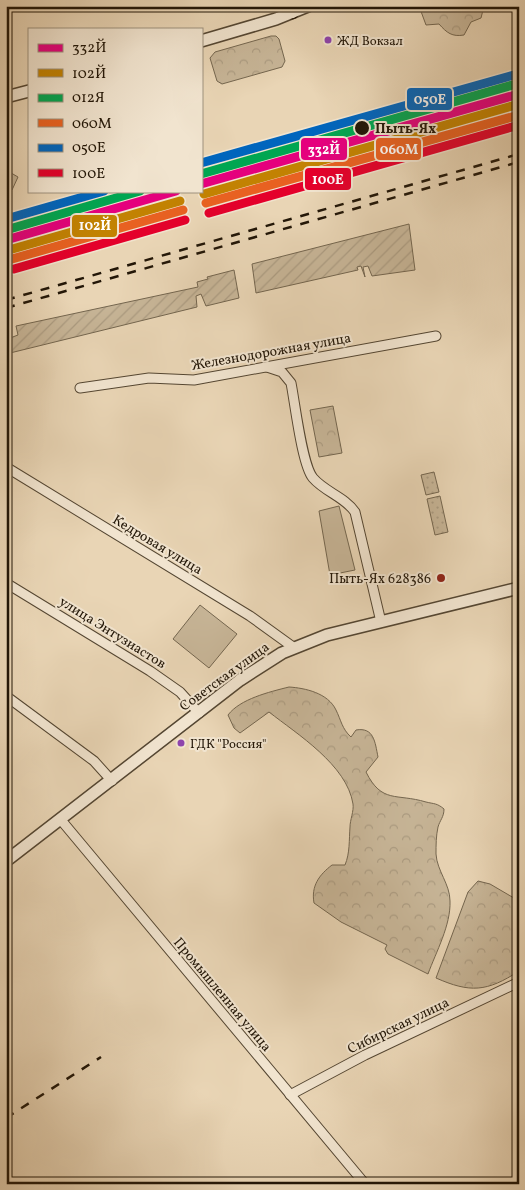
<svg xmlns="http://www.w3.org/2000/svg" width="525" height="1190" font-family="Vollkorn,serif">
  <defs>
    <pattern id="grass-dots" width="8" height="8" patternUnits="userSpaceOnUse" patternTransform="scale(1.25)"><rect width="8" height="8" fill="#c7b597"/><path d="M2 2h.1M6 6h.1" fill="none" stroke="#ab9b81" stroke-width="1.8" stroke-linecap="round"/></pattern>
    <pattern id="forest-crowns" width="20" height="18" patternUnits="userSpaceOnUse" patternTransform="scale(1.25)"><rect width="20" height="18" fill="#c7b597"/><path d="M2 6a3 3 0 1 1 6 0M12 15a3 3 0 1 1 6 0" fill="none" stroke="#ab9b81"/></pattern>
    <pattern id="garden-furrows" width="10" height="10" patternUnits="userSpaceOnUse" patternTransform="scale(1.25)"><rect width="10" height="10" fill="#c7b597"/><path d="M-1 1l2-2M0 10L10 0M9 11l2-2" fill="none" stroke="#ab9b81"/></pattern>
  </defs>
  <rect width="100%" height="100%" fill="#e9d5b5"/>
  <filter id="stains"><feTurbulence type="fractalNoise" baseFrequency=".004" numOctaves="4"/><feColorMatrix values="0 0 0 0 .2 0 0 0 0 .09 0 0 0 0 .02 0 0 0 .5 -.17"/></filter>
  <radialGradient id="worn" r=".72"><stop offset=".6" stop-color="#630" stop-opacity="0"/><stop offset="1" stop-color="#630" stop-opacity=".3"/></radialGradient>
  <!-- grass -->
  <g fill="url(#grass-dots)" stroke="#74664f">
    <polygon points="434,472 439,492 426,495 421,475"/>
    <polygon points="440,496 448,532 435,535 427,499"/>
  </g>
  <!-- forest -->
  <g fill="url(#forest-crowns)" stroke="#74664f">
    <path d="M 419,6 L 484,6 L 481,18 L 471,22 L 464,35 C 452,37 447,33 439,24 L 426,25 Z"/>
    <polygon points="271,36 276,36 279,39 285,61 282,67 222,84 217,81 210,58 215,52"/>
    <polygon points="6,170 18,177 12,190 6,194"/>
    <polygon points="333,406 342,453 319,457 310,410"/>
    <path d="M 289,687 C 305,688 328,693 336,710 C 341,720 342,729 351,737 L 356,730 C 374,727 375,742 378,757 L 366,772 C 382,804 396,793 426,802 C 434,804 437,803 444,809 C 444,817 440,820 438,827 C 436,836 436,845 436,854 C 437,871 450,884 450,901 C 451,925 436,952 428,974 L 388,954 L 385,949 L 387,945 L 341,922 L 314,903 C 311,886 319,875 332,865 L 345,865 C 350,853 349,840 350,827 C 350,820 354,811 353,804 C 347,765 297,734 269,712 L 240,733 L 234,728 L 228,715 C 240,699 269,692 289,687 Z"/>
    <path d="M 478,881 L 490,884 L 519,901 L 519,971 C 487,992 470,993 436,978 L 468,892 Z"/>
  </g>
  <!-- garden -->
  <g fill="url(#garden-furrows)" stroke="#74664f">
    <polygon points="409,224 415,270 372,276 368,266 363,267 365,277 361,266 357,267 358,270 256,293 252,264"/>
    <polygon points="234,270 239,298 206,306 201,294 196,296 197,307 10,353 10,338 18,335 16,326 198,287 197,282 208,279 207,277"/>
  </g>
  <!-- pitch -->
  <g fill="#c7b597" stroke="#74664f">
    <polygon points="339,506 355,570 330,575 319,511"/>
    <polygon points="200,605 237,634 209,668 173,639"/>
  </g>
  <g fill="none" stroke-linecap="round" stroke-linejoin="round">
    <!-- minor casing -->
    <g stroke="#544632" stroke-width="11">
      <g id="minor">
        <path d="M 267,367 L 282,372 L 291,383 C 295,403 302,465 313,478 C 325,492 345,497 355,512 L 381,622"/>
        <polyline points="80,388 149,378 194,380 436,336"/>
        <polyline points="6,467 250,616 293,647"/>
        <polyline points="6,583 150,671 180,692 199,713"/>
        <polyline points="6,696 94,761 112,781"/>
        <polyline points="61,820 365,1184"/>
        <polyline points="290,1095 365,1055 519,982"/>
      </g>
    </g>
    <!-- tertiary casing -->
    <g stroke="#544632" stroke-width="14">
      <g id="tertiary">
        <polyline points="201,41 276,19 308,6"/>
        <polyline points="6,97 29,91"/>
        <polyline points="6,861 240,680 282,653 327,635 519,588"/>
      </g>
    </g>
    <!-- secondary casing -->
    <g stroke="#221607" stroke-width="15">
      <polyline id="secondary" points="290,6 292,12"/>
    </g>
    <!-- minor -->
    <use href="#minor" stroke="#f1e4cf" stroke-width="9"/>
    <!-- tertiary -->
    <use href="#tertiary" stroke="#f1e4cf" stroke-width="11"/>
    <!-- secondary -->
    <use href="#secondary" stroke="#f1e4cf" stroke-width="12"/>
    <!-- rail -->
    <g stroke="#221607" stroke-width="2.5" stroke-dasharray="9 9" stroke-linecap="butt">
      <polyline points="201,171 519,80"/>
      <polyline points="6,228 129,191"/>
      <polyline points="6,300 519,154"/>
      <polyline points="6,308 519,162"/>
      <polyline points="6,1118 101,1057"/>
    </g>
    <!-- rail-1 casing -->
    <g stroke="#f1e4cf" stroke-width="12">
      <g id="rail-1">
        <polyline points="201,184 519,94"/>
        <polyline points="6,240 176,191"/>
      </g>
    </g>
    <!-- rail-2 casing -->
    <g stroke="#f1e4cf" stroke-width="12">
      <g id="rail-2">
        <polyline points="204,194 519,104"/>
        <polyline points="9,250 180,201"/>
      </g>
    </g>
    <!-- rail-3 casing -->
    <g stroke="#f1e4cf" stroke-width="12">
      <g id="rail-3">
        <polyline points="201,174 516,84"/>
        <polyline points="6,230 140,191"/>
      </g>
    </g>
    <!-- rail-4 casing -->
    <g stroke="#f1e4cf" stroke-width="12">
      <g id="rail-4">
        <polyline points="206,203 519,115"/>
        <polyline points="12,259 183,210"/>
      </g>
    </g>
    <!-- rail-5 casing -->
    <g stroke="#f1e4cf" stroke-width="12">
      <g id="rail-5">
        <polyline points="201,163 514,75"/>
        <polyline points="6,219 104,191"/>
      </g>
    </g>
    <!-- rail-6 casing -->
    <g stroke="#f1e4cf" stroke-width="12">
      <g id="rail-6">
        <polyline points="209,213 519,125"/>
        <polyline points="14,269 185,220"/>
      </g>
    </g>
    <!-- rail-1 -->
    <use href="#rail-1" stroke="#e5007d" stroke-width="9"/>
    <!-- rail-2 -->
    <use href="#rail-2" stroke="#c28202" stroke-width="9"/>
    <!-- rail-3 -->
    <use href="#rail-3" stroke="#00a651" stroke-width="9"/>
    <!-- rail-4 -->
    <use href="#rail-4" stroke="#e86121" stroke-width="9"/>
    <!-- rail-5 -->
    <use href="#rail-5" stroke="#0065bd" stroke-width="9"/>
    <!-- rail-6 -->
    <use href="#rail-6" stroke="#e4002b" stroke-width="9"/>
  </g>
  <!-- markers -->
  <g fill="#8e44ad" stroke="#f1e4cf" stroke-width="2">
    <circle cx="328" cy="40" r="4.5"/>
    <circle cx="181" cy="743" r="4.5"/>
  </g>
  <circle fill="#221607" stroke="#f1e4cf" stroke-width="2" cx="362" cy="128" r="8"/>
  <circle fill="#8f2418" stroke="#f1e4cf" stroke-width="2" cx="441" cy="578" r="5"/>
  <g text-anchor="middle" stroke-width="4" stroke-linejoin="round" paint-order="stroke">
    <!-- bus labels -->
    <g font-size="13" fill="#221607" stroke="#f1e4cf" text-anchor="start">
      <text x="337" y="45">ЖД Вокзал</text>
      <text x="190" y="748">ГДК "Россия"</text>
    </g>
    <!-- stop labels -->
    <g font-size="14" font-weight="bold" fill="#221607" stroke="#f1e4cf" text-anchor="start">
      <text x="375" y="133">Пыть-Ях</text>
    </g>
    <!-- street labels -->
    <g font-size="14" fill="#221607" stroke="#f1e4cf">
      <text transform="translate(271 351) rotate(-10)" y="5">Железнодорожная улица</text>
      <text transform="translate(158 544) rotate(31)" y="5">Кедровая улица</text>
      <text transform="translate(113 632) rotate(32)" y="5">улица Энтузиастов</text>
      <text transform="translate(224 676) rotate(-36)" y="5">Советская улица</text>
      <text transform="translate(223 994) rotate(50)" y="5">Промышленная улица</text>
      <text transform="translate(398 1025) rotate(-26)" y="5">Сибирская улица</text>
    </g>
    <!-- poi labels -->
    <g font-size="14" fill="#221607" stroke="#f1e4cf" text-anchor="end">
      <text x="431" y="583">Пыть-Ях 628386</text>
    </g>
  </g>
  <g stroke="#f1e4cf" stroke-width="2">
    <rect x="406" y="87" width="47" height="24" rx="5" fill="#0065bd"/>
    <rect x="375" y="137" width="47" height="24" rx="5" fill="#e86121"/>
    <rect x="300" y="137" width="48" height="24" rx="5" fill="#e5007d"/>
    <rect x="304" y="167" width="48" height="24" rx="5" fill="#e4002b"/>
    <rect x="71" y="214" width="47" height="24" rx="5" fill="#c28202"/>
  </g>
  <g font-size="14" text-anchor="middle" font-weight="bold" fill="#fff">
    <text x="430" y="104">050Е</text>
    <text x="399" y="154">060М</text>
    <text x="324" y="154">332Й</text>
    <text x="328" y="184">100Е</text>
    <text x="95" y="230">102Й</text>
  </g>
  <!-- margin -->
  <rect width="525" height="1190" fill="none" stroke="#e9d5b5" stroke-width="25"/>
  <rect x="8" y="8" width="510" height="1175" fill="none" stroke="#221607" stroke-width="2.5"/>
  <rect x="12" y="12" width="500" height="1165" fill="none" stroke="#221607"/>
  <!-- legend -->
  <rect x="28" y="28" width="175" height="165" fill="#f1e4cf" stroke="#9e927f"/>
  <rect x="38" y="44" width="25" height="8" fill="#e5007d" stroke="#9e927f"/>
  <text x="72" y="52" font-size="15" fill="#221607">332Й</text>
  <rect x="38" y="69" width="25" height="8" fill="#c28202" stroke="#9e927f"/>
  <text x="72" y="78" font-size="15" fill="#221607">102Й</text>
  <rect x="38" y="94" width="25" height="8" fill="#00a651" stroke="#9e927f"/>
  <text x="72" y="102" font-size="15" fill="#221607">012Я</text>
  <rect x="38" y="119" width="25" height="8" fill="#e86121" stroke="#9e927f"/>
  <text x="72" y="128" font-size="15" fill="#221607">060М</text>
  <rect x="38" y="144" width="25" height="8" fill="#0065bd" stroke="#9e927f"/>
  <text x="72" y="152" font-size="15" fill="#221607">050Е</text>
  <rect x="38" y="169" width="25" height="8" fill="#e4002b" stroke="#9e927f"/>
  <text x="72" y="178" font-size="15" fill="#221607">100Е</text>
  <rect width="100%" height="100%" filter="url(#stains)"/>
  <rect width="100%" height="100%" fill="url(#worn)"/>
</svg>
